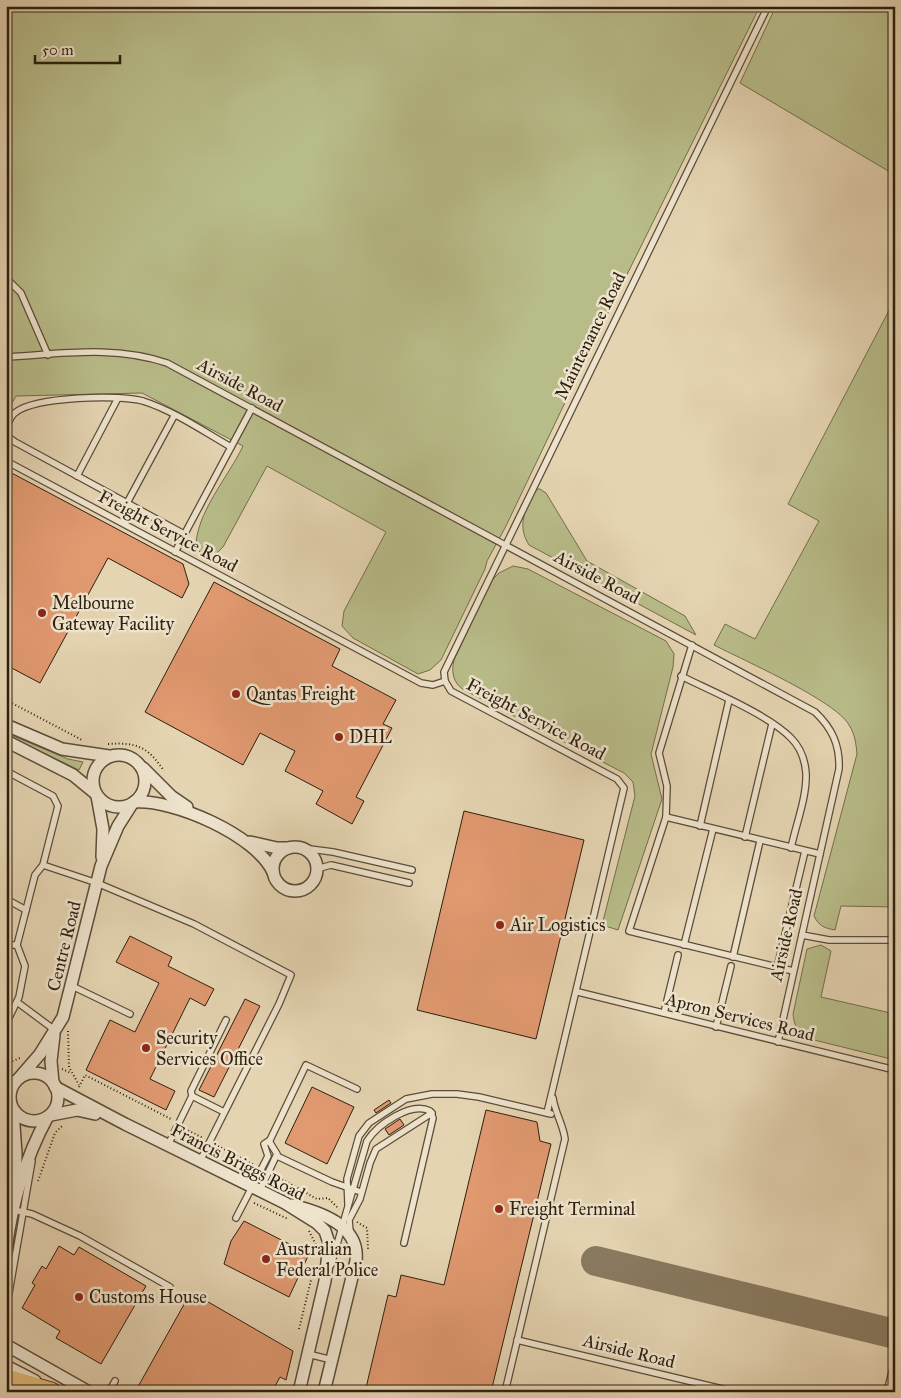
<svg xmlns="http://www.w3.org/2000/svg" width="901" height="1398" font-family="'IM FELL Great Primer',serif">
  <rect width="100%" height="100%" fill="#e5d4b2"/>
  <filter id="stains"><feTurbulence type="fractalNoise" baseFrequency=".004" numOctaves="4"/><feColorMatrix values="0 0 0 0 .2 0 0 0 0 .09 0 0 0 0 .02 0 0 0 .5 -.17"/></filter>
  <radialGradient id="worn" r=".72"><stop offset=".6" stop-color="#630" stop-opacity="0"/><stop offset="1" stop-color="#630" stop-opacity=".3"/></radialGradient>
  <!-- green -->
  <g fill="#b8bc89" stroke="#726e4c">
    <path d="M 6,6 L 760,6 L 603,323 L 505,528 L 487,561 L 485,569 L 441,660 L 430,670 L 418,674 L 353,638 L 342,626 L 344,611 L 386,532 L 267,466 L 223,547 L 213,557 L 203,555 L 196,548 C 195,514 229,476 243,446 L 142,393 L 16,396 L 6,414 Z"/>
    <polygon points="776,6 895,6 895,175 740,83"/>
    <path d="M 895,299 L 895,907 L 841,906 L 835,930 C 824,928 819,926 814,916 L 857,754 C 856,744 855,734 849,725 C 836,701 743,660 714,645 L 725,624 L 755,639 L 819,521 L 788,504 Z"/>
    <path d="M 536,489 L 540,489 L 546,493 L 587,561 L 685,616 L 696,635 L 529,545 C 516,524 526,509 536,489 Z"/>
    <path d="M 513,566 L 528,569 L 666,641 L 674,654 L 673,667 L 651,754 L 662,799 L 618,930 L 602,925 L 635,796 L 633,782 L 624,773 L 464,690 C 453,683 451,672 454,660 L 491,581 L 499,573 Z"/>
    <polygon points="6,733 68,759 83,762 79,770 6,735"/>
    <path d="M 821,945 L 831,951 L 821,997 L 895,1014 L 895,1060 L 806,1038 C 797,1032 794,1024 793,1014 L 807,949 Z"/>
  </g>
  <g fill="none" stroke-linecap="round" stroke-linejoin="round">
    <!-- taxiway -->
    <polyline stroke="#897a60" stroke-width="30" points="596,1261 895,1334"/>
  </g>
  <!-- building -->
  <g fill="#e19970" stroke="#2d1f0e">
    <polygon points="6,470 183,564 189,584 182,598 108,558 40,683 6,665"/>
    <polygon points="214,582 340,649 332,666 396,700 383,724 392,728 356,797 364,801 352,824 316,804 323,791 285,771 295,751 260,733 243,765 145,712"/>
    <polygon points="464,811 584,840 536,1039 417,1010"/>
    <polygon points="130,936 172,957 168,966 214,989 205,1006 190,998 150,1079 175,1091 166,1110 86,1070 110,1020 135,1032 159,983 116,962"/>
    <polygon points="245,999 260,1006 214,1097 199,1090"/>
    <polygon points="312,1087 354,1107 327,1164 285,1143"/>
    <polygon points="389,1100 391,1103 376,1113 374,1110"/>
    <polygon points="486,1110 537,1122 540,1141 551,1144 491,1392 365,1392 388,1295 396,1297 401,1275 444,1285"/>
    <polygon points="400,1119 404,1125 389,1135 385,1129"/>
    <polygon points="244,1221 309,1254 289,1297 224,1264 231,1241"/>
    <polygon points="59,1246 74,1255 79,1247 146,1286 101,1364 56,1338 60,1331 22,1308 35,1285 32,1283 42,1266 46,1269"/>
    <polygon points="191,1292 293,1351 286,1380 280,1377 272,1392 135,1392"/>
  </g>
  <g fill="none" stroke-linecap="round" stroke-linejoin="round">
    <!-- service casing -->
    <g stroke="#5b4c37" stroke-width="8">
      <g id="service">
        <polyline points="6,278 21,293 48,355"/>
        <path d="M 6,357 C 61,354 114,345 167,363 L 815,712 C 832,728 840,745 839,769 L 778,1042"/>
        <polyline points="6,461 421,683 433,685 445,681"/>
        <polyline points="77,476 118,398"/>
        <polyline points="127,503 174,416"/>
        <path d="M 184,534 L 15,442 L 7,436 C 6,428 9,417 16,412 C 36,397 119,394 143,401 C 174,411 203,431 231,447"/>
        <polyline points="175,552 252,408"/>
        <path d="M 681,676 C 711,691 769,715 791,738 C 800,747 805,760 806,773 C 807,797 796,824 791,848"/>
        <polyline points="6,771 53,796 58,806 43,865 35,875 17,945 25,966 19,997 6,1024"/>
        <polyline points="666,817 667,786 659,753 692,645"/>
        <polyline points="700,826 729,700"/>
        <polyline points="745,837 772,724"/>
        <polyline points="302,848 333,852 412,870"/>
        <polyline points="43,865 97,883 194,924 291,975 279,1004 200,1161"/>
        <polyline points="316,875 320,868 331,865 409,883"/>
        <polyline points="6,899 26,910"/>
        <polyline points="802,935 829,940 895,940"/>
        <polyline points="6,945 17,945"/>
        <polyline points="684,945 713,829"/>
        <polyline points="733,957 760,841"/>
        <polyline points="777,968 805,851"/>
        <polyline points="793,971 629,931 666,817 820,854"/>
        <polyline points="72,986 130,1014"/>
        <polyline points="578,992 895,1070"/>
        <polyline points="17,1002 56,1031"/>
        <polyline points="664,1013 678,955"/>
        <polyline points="716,1027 731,966"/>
        <polyline points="192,1096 224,1112"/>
        <polyline points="547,1113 624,788 617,779 451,691 445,681 444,672 768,6"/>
        <polyline points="168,1145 192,1096 191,1091 226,1020"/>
        <polyline points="277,1156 332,1182 358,1191"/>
        <polyline points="260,1190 277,1154 269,1141"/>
        <polyline points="348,1204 347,1179 359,1136 369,1123 406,1099 432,1094 457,1094 479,1097 551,1114"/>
        <polyline points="14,1210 32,1214 80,1236 170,1287"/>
        <polyline points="236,1218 268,1156 264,1144 270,1140 306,1065 357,1089"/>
        <polyline points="350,1232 349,1220 360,1199 370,1163 376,1149 432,1113"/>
        <path d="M 331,1265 L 367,1141 C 377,1125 411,1101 430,1111 L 433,1118 L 404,1243"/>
        <polyline points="6,1310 32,1161"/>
        <polyline points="517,1340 735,1392"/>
        <polyline points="308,1354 332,1360"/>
        <polyline points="109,1392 115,1381"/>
        <path d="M 505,1392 L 565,1139 C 563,1124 555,1113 553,1098"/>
        <polyline points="887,1392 895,1360"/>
      </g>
    </g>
    <!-- minor casing -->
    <g stroke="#5b4c37" stroke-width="14">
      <g id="minor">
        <polyline points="6,725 62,749 109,756"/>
        <polyline points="6,741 73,775 95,793"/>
        <circle cx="119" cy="781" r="26"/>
        <polyline points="143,768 171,796 187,807"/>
        <polyline points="97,796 103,829 102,857"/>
        <path d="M 134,802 C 173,799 256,835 273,872"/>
        <polyline points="250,842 277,848 288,848"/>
        <circle cx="295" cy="869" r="22"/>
        <circle cx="34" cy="1097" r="24"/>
        <polyline points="20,1077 40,1054 63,1017 101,866 118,826 132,804"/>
        <polyline points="53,1083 51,1061 54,1035"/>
        <polyline points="55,1087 125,1124 285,1203 317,1223 325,1231 329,1243 325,1281 299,1392"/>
        <polyline points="13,1111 16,1154 15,1188"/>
        <polyline points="51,1115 77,1110 95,1114"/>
        <path d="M 292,1205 C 320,1212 360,1225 356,1261 L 324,1392"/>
        <path d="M 6,1249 C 12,1204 26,1157 47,1118"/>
        <polyline points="6,1345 89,1392"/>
        <polyline points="6,1366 35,1381"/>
      </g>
    </g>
    <!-- tertiary casing -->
    <g stroke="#5b4c37" stroke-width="18">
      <polyline id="tertiary" points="6,1389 11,1392"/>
    </g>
    <!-- primary casing -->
    <g stroke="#2d1f0e" stroke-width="21">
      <polyline id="primary" points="6,1379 51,1392"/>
    </g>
    <!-- path -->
    <g stroke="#2d1f0e" stroke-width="2" stroke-dasharray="1 2.5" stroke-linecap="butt">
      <polyline points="6,700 82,740"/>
      <path d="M 108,744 C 137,742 148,747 164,771"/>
      <polyline points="68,1031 69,1067 79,1085"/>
      <polyline points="6,1064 22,1057"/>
      <polyline points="62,1069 71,1073"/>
      <polyline points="79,1087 85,1075 171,1119"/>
      <polyline points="185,1129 203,1138"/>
      <polyline points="218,1146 254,1165"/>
      <polyline points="276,1176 317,1199 328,1198 339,1209"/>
      <polyline points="38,1181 55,1133 63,1125"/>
      <polyline points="254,1203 288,1219"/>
      <polyline points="357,1222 367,1228 368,1249"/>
      <polyline points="309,1231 317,1247"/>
      <polyline points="299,1329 314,1268"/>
      <polyline points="9,1336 12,1316"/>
    </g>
    <!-- service -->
    <use href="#service" stroke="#eee3cd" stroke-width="5.5"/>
    <!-- minor -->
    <use href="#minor" stroke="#eee3cd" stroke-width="11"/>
    <!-- tertiary -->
    <use href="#tertiary" stroke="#eee3cd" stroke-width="15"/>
    <!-- primary -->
    <use href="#primary" stroke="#e2ba79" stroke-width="19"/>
  </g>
  <!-- markers -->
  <g fill="#8f2418" stroke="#eee3cd" stroke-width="2">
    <circle cx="42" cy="613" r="5"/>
    <circle cx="236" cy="694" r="5"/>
    <circle cx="339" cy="737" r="5"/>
    <circle cx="500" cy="925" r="5"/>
    <circle cx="146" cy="1048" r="5"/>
    <circle cx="499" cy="1209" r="5"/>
    <circle cx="266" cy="1259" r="5"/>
    <circle cx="79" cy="1297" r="5"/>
  </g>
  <g text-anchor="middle" stroke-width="5" stroke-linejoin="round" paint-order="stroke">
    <!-- street labels -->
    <g font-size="18" fill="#2d1f0e" stroke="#eee3cd">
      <text transform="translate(590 336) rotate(-64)" y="6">Maintenance Road</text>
      <text transform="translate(240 385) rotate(28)" y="6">Airside Road</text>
      <text transform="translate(168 531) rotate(28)" y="6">Freight Service Road</text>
      <text transform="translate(597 577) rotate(28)" y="6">Airside Road</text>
      <text transform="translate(536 719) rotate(28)" y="6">Freight Service Road</text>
      <text transform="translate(786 935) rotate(-77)" y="6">Airside Road</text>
      <text transform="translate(64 946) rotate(-76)" y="6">Centre Road</text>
      <text transform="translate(740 1017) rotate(14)" y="6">Apron Services Road</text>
      <text transform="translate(238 1162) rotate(27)" y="6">Francis Briggs Road</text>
      <text transform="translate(629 1351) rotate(14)" y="6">Airside Road</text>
    </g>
    <!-- poi labels -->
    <g font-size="18" fill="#2d1f0e" stroke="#eee3cd" text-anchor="start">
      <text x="52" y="609">Melbourne<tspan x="52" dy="21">Gateway Facility</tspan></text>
      <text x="246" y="700">Qantas Freight</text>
      <text x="349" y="743">DHL</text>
      <text x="510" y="931">Air Logistics</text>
      <text x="156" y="1044">Security<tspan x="156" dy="21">Services Office</tspan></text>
      <text x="509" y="1215">Freight Terminal</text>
      <text x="276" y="1255">Australian<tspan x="276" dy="21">Federal Police</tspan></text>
      <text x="89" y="1303">Customs House</text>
    </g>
  </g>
  <!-- margin -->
  <rect width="901" height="1398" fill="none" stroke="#e5d4b2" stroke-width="25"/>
  <rect x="8" y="8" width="886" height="1383" fill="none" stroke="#2d1f0e" stroke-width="2.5"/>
  <rect x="12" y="12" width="876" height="1373" fill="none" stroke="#2d1f0e"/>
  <!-- scale -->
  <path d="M35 55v8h85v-8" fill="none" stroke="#2d1f0e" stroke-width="2.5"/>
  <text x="42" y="55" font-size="15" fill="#2d1f0e" stroke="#eee3cd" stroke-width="4" paint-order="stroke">50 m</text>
  <rect width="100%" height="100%" filter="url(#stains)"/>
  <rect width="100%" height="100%" fill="url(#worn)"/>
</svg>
